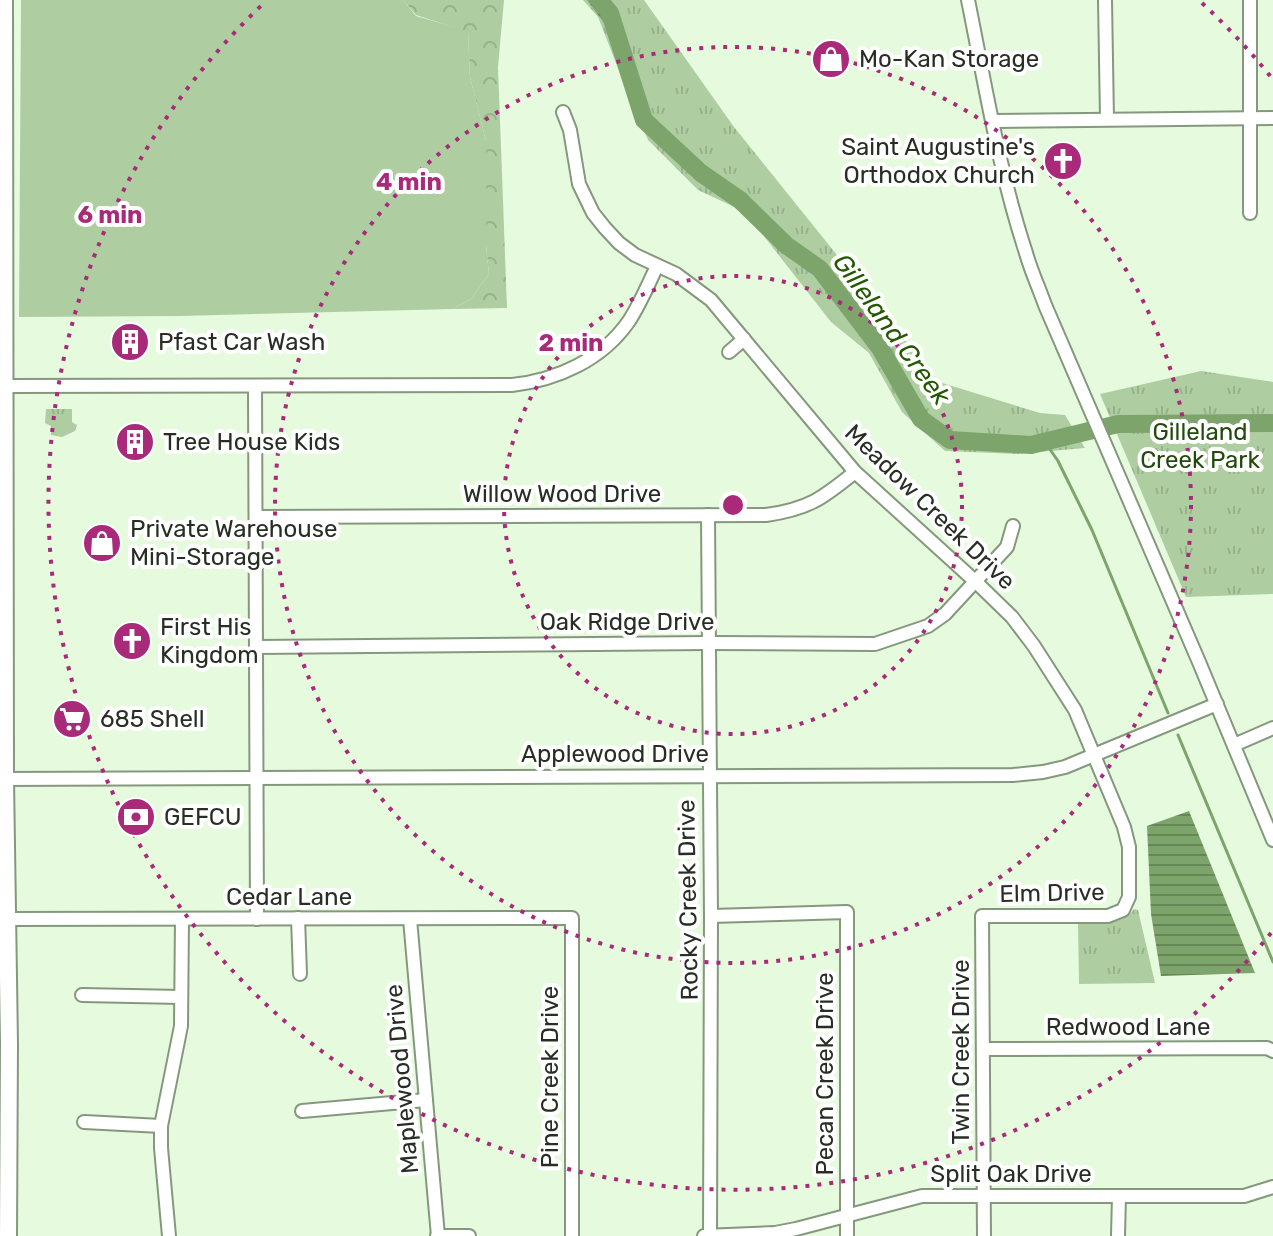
<svg xmlns="http://www.w3.org/2000/svg" width="1273" height="1236" font-family="Rubik,sans-serif">
  <defs>
    <pattern id="forest-crowns" width="20" height="18" patternUnits="userSpaceOnUse" patternTransform="scale(2)"><rect width="20" height="18" fill="#aecea2"/><path d="M2 6a3 3 0 1 1 6 0M12 15a3 3 0 1 1 6 0" fill="none" stroke="#96b18b"/></pattern>
    <pattern id="park-tufts" width="24" height="20" patternUnits="userSpaceOnUse" patternTransform="scale(2)"><rect width="24" height="20" fill="#aecea2"/><path d="M3 7l-1-3M5 7V3M7 7l1-3M15 17l-1-3M17 17v-4M19 17l1-3" fill="none" stroke="#96b18b"/></pattern>
    <pattern id="water-rules" width="6" height="5" patternUnits="userSpaceOnUse" patternTransform="scale(2)"><rect width="6" height="5" fill="#7ca46b"/><path d="M0 2.5h6" fill="none" stroke="#668658"/></pattern>
  </defs>
  <rect width="100%" height="100%" fill="#e6fbde"/>
  <!-- green -->
  <polygon fill="#aecea2" points="21,0 403,0 416,16 468,31 470,77 486,141 486,245 489,274 471,299 453,309 180,316 19,317"/>
  <!-- forest -->
  <polygon fill="url(#forest-crowns)" points="403,0 504,0 498,67 507,308 453,309 471,299 489,274 486,245 486,141 470,77 468,32 416,15"/>
  <!-- park -->
  <g fill="url(#park-tufts)">
    <polygon points="583,0 644,0 734,127 939,382 1040,413 1065,415 1085,448 1017,454 945,451 902,412 869,353 831,322 745,212 698,190 648,140 623,81 598,17"/>
    <polygon points="1201,371 1273,382 1273,594 1186,597 1100,394"/>
    <polygon points="46,409 72,409 72,422 77,425 75,431 62,437 51,435 51,426 45,423"/>
    <path d="M 1134,909 L 1138,910 L 1155,983 L 1079,984 L 1078,923 C 1098,923 1121,927 1134,909 Z"/>
  </g>
  <!-- water -->
  <g fill="url(#water-rules)">
    <polygon points="587,0 610,1 634,65 620,64 607,27"/>
    <polygon points="1189,811 1255,973 1161,976 1151,914 1147,826"/>
  </g>
  <g fill="none" stroke-linecap="round" stroke-linejoin="round">
    <!-- stream -->
    <g stroke="#7ca46b" stroke-width="3">
      <polyline points="1045,442 1058,461 1092,530 1168,713"/>
      <polyline points="1178,735 1273,962"/>
    </g>
    <!-- river -->
    <polyline stroke="#7ca46b" stroke-width="18" points="599,0 610,13 644,120 701,173 740,200 786,245 820,269 880,348 921,419 950,440 1031,445 1118,424 1273,423"/>
    <!-- minor casing -->
    <g stroke="#85987e" stroke-width="16">
      <g id="minor">
        <path d="M 968,0 C 985,84 999,171 1026,253 C 1031,271 1039,288 1045,305 L 1199,662 L 1273,840"/>
        <polyline points="1105,0 1107,119"/>
        <polyline points="563,112 570,130 579,184 593,213 605,228 619,243 635,255 676,274 711,300 855,472 976,582 1012,617 1034,646 1075,710 1124,827 1129,847 1129,897 1123,910 1108,916 982,916 984,1236"/>
        <polyline points="993,121 1273,118"/>
        <polyline points="1250,213 1250,0"/>
        <polyline points="729,352 744,339"/>
        <path d="M 6,386 L 512,385 C 557,380 602,360 629,321 C 640,304 648,285 657,266"/>
        <polyline points="255,386 257,919"/>
        <polyline points="708,515 711,916 710,1236"/>
        <path d="M 256,517 L 766,515 C 809,509 823,498 855,472"/>
        <polyline points="257,647 708,643 875,644 928,626 945,614 1007,547 1013,526"/>
        <polyline points="1234,745 1273,728"/>
        <polyline points="0,779 1013,775 1043,772 1065,767 1217,704"/>
        <polyline points="711,916 847,912 847,1236"/>
        <polyline points="298,918 300,974"/>
        <polyline points="7,919 572,918 572,1236"/>
        <polyline points="410,919 438,1236"/>
        <polyline points="82,995 181,997"/>
        <polyline points="983,1049 1267,1048 1273,1051"/>
        <polyline points="302,1111 426,1100"/>
        <polyline points="84,1122 161,1126"/>
        <polyline points="169,1236 161,1148 161,1126 181,1026 182,919"/>
        <polyline points="437,1236 469,1236"/>
        <polyline points="704,1236 775,1233 796,1229 922,1196 1244,1196 1273,1187"/>
        <polyline points="1118,1236 1119,1196"/>
      </g>
    </g>
    <!-- major casing -->
    <g stroke="#85987e" stroke-width="20">
      <polyline id="major" points="4,0 5,779 9,1044 8,1236"/>
    </g>
    <!-- minor -->
    <use href="#minor" stroke="#fff" stroke-width="12"/>
    <!-- major -->
    <use href="#major" stroke="#fff" stroke-width="16"/>
  </g>
  <!-- distance rings -->
  <g fill="none" stroke="#a82a79" stroke-width="4" stroke-dasharray="4 8">
    <circle cx="733" cy="505" r="229"/>
    <circle cx="733" cy="505" r="458"/>
    <path d="M1271 933A687 687 0 1 1 264 3M1202 3A687 687 0 0 1 1271 77"/>
  </g>
  <!-- icons -->
  <defs>
    <g id="shop-disc" transform="scale(2)"><circle r="9.5" fill="#a82a79" stroke="#fff"/><path d="M-5-2.5h2.3a2.7 3.5 0 0 1 5.4 0H5L5.5 6h-11ZM-1.5-2.5h3a1.5 2.3 0 0 0-3 0Z" fill="#fff"/></g>
    <g id="church-disc" transform="scale(2)"><circle r="9.5" fill="#a82a79" stroke="#fff"/><path d="M-1.2-6h2.4v3.5h3.3v2.4h-3.3V6h-2.4V-.1h-3.3v-2.4h3.3Z" fill="#fff"/></g>
    <g id="building-disc" transform="scale(2)"><circle r="9.5" fill="#a82a79" stroke="#fff"/><path d="M-4-6H4V6H1V3H-1V6H-4ZM-2.5-4.3h1.7v1.8h-1.7ZM.8-4.3h1.7v1.8H.8ZM-2.5-1h1.7V.8h-1.7ZM.8-1h1.7V.8H.8Z" fill="#fff"/></g>
    <g id="supermarket-disc" transform="scale(2)"><circle r="9.5" fill="#a82a79" stroke="#fff"/><path d="M-6-5.5h2.5l.6 2H6L4.5 2H-2.5L-4.4-4H-6ZM-1.5 3.2a1.3 1.3 0 1 0 .1 0ZM3 3.2a1.3 1.3 0 1 0 .1 0Z" fill="#fff"/></g>
    <g id="bank-disc" transform="scale(2)"><circle r="9.5" fill="#a82a79" stroke="#fff"/><path d="M-6-4H6V4H-6ZM0-2.3a2.3 2.3 0 1 0 0 4.6a2.3 2.3 0 1 0 0-4.6Z" fill="#fff"/></g>
  </defs>
  <g fill-rule="evenodd">
    <use href="#shop-disc" x="831" y="59"/>
    <use href="#church-disc" x="1063" y="161"/>
    <use href="#building-disc" x="130" y="342"/>
    <use href="#building-disc" x="135" y="442"/>
    <use href="#shop-disc" x="102" y="543"/>
    <use href="#church-disc" x="132" y="641"/>
    <use href="#supermarket-disc" x="72" y="719"/>
    <use href="#bank-disc" x="136" y="817"/>
  </g>
  <g text-anchor="middle" stroke-width="8" stroke-linejoin="round" paint-order="stroke">
    <!-- poi labels -->
    <g font-size="24" fill="#272f24" stroke="#fff" text-anchor="start">
      <text x="859" y="67">Mo-Kan Storage</text>
      <text x="1035" y="155" text-anchor="end">Saint Augustine's<tspan x="1035" dy="28">Orthodox Church</tspan></text>
      <text x="158" y="350">Pfast Car Wash</text>
      <text x="163" y="450">Tree House Kids</text>
      <text x="130" y="537">Private Warehouse<tspan x="130" dy="28">Mini-Storage</tspan></text>
      <text x="160" y="635">First His<tspan x="160" dy="28">Kingdom</tspan></text>
      <text x="100" y="727">685 Shell</text>
      <text x="164" y="825">GEFCU</text>
    </g>
    <!-- park labels -->
    <g font-size="24" fill="#234a0e" stroke="#fff">
      <text x="1200" y="440">Gilleland<tspan x="1200" dy="28">Creek Park</tspan></text>
    </g>
    <!-- street labels -->
    <g font-size="24" fill="#272f24" stroke="#fff">
      <text x="562" y="502">Willow Wood Drive</text>
      <text transform="translate(930 507) rotate(44)" y="8">Meadow Creek Drive</text>
      <text x="627" y="630">Oak Ridge Drive</text>
      <text x="615" y="762">Applewood Drive</text>
      <text transform="translate(1052 893) rotate(-1)" y="8">Elm Drive</text>
      <text x="289" y="905">Cedar Lane</text>
      <text transform="translate(688 900) rotate(-91)" y="8">Rocky Creek Drive</text>
      <text x="1128" y="1035">Redwood Lane</text>
      <text transform="translate(961 1052) rotate(-90)" y="8">Twin Creek Drive</text>
      <text transform="translate(825 1074) rotate(-90)" y="8">Pecan Creek Drive</text>
      <text transform="translate(550 1077) rotate(-90)" y="8">Pine Creek Drive</text>
      <text transform="translate(402 1079) rotate(-95)" y="8">Maplewood Drive</text>
      <text x="1011" y="1182">Split Oak Drive</text>
    </g>
    <!-- water labels -->
    <g font-size="26" font-style="italic" fill="#255802" stroke="#fff">
      <text transform="translate(892 329) rotate(54)" y="9">Gilleland Creek</text>
    </g>
  </g>
  <circle cx="733" cy="505" r="12" fill="#a82a79" stroke="#fff" stroke-width="4"/>
  <g font-size="24" text-anchor="middle" font-weight="bold" fill="#a82a79" stroke="#fff" stroke-width="8" stroke-linejoin="round" paint-order="stroke">
    <text x="409" y="190">4 min</text>
    <text x="110" y="223">6 min</text>
    <text x="571" y="351">2 min</text>
  </g>
</svg>
